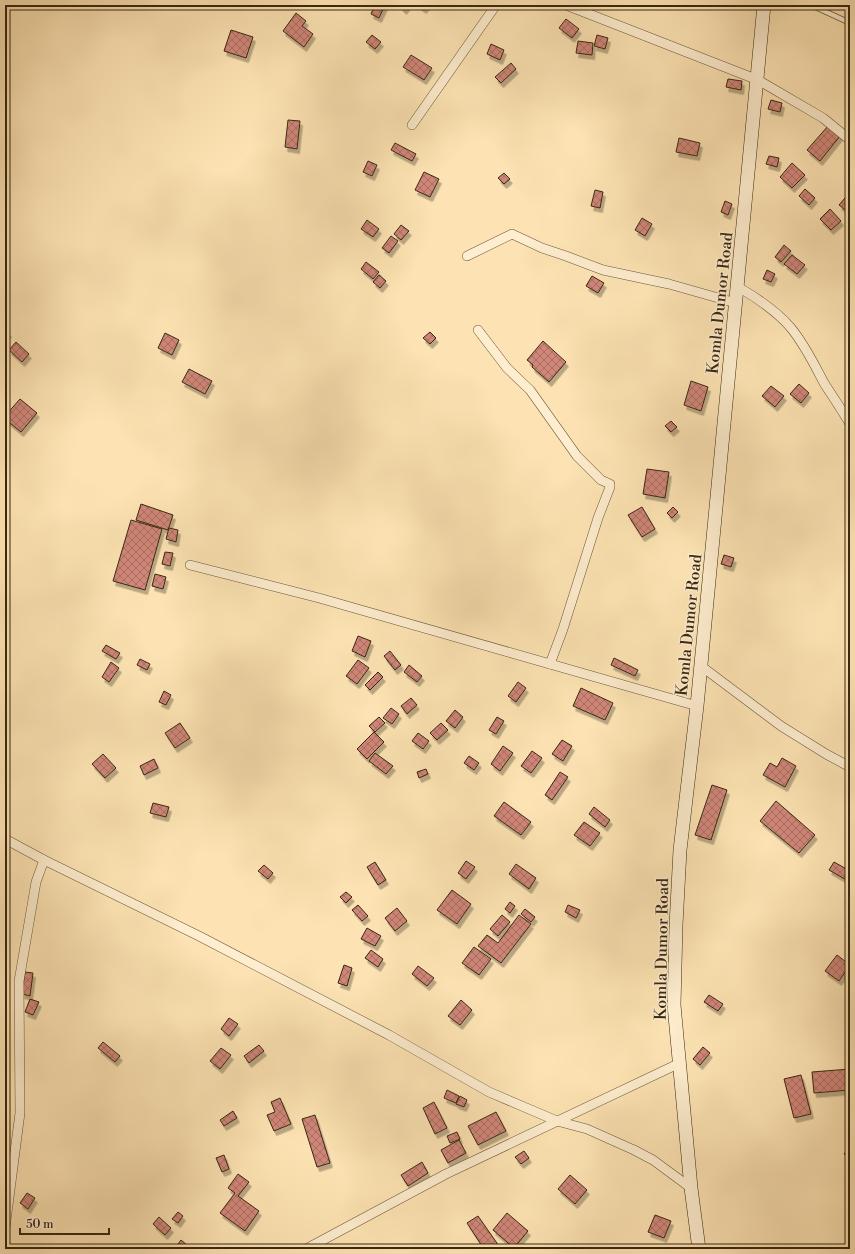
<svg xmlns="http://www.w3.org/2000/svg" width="855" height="1254" font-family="'Libre Bodoni',serif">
  <defs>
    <pattern id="building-cross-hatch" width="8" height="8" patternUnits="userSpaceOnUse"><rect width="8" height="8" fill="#d08679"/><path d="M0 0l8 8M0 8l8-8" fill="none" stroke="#aa6e62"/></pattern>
    <filter id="shadow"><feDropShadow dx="2.5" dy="4.5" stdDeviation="0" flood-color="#0004"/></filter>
  </defs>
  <rect width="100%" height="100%" fill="#fde3b3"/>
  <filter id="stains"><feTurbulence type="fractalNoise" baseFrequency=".005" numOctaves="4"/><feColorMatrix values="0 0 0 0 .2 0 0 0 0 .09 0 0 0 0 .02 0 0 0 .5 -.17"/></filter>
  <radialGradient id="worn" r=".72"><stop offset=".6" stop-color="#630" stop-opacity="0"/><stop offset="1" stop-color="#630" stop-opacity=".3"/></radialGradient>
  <!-- building -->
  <g fill="url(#building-cross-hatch)" stroke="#382811" filter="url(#shadow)">
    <polygon points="375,5 385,5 379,18 371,14"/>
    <polygon points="399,5 408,5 404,10"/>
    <polygon points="418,5 427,5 424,9"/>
    <polygon points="296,13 306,21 302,26 313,34 304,47 283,31"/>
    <polygon points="566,19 579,29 572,38 559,28"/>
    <polygon points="231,30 253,37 246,58 224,51"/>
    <polygon points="372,35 381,42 375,49 366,42"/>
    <polygon points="597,35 608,38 605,49 594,46"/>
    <polygon points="578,41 593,43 592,55 576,53"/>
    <polygon points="491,44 504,50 500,60 487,54"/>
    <polygon points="411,55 432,68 424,80 403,67"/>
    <polygon points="511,63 516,69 501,83 495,77"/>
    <polygon points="728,79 742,81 741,90 726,87"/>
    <polygon points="771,100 782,103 780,112 768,109"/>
    <polygon points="288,120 300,121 297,149 285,147"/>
    <polygon points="828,126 840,136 820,161 807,150"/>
    <polygon points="679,138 700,143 697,156 676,152"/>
    <polygon points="395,143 416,154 412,161 391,150"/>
    <polygon points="769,156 779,158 777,167 766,164"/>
    <polygon points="368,161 377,165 372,176 363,172"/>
    <polygon points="792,163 805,175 792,188 780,177"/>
    <polygon points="424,172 439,179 430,197 415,190"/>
    <polygon points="504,173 510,179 504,184 498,178"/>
    <polygon points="805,189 815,198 809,205 799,196"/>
    <polygon points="595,190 603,192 600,208 591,206"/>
    <polygon points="850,192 850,212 849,213 839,205"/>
    <polygon points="725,201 732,204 728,215 721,212"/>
    <polygon points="830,209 841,221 831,230 820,219"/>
    <polygon points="642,218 652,224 645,236 635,230"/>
    <polygon points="367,220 379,229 373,237 361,229"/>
    <polygon points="401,225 409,231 401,240 394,234"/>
    <polygon points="391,236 398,241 389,253 382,248"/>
    <polygon points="784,245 791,251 781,262 775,257"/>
    <polygon points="792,255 805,265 797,274 784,264"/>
    <polygon points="366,262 379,272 373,279 361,269"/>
    <polygon points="767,270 775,274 771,282 763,279"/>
    <polygon points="379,275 386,281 380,288 373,282"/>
    <polygon points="592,276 604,283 598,293 586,286"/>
    <polygon points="5,328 9,333 5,337"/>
    <polygon points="430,332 436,338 430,344 423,338"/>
    <polygon points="165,333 179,340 172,355 158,348"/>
    <polygon points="543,341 566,362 549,382 532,367 533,365 527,360"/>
    <polygon points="16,342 29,354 22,362 9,350"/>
    <polygon points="189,369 212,381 205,394 182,382"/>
    <polygon points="691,381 708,387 701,411 684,405"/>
    <polygon points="799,384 809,393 801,403 790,394"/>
    <polygon points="771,386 784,396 775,407 762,396"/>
    <polygon points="20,399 37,413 21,432 5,419 5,416"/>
    <polygon points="671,421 677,427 671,432 665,426"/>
    <polygon points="647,469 669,472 665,498 643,494"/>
    <polygon points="141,504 173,515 168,530 136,520"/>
    <polygon points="642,507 655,529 642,537 628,515"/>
    <polygon points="673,507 678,512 672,518 667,513"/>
    <polygon points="131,520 162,529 145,590 113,581"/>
    <polygon points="169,528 178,530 176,542 166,539"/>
    <polygon points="165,552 173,553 170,566 162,564"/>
    <polygon points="724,555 734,558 731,567 721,564"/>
    <polygon points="155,574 166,577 163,589 152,586"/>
    <polygon points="358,636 371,641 365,657 352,651"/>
    <polygon points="106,645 120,653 116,659 102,651"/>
    <polygon points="390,651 401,665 395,670 384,656"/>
    <polygon points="614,658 638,670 635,676 611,665"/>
    <polygon points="140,659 150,664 147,670 137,665"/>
    <polygon points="358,660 369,668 357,684 346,676"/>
    <polygon points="111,662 119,668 109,682 102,677"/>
    <polygon points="409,665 422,676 417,682 404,672"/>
    <polygon points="378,672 383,677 370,690 365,685"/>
    <polygon points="518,682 526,688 516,702 508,696"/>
    <polygon points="581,688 613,703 605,720 573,706"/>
    <polygon points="164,691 171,695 166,705 159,702"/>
    <polygon points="411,698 417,705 407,714 401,706"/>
    <polygon points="391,708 399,714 392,724 383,718"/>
    <polygon points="455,710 463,717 455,728 446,721"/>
    <polygon points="379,717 385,723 375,732 369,726"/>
    <polygon points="497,717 504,721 496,734 489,730"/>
    <polygon points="180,723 190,738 175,748 165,733"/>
    <polygon points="441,723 448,730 437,740 430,733"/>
    <polygon points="374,732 384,742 367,759 357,749"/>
    <polygon points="418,733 429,741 423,749 412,741"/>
    <polygon points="562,740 572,746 563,761 552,754"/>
    <polygon points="503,746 513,753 500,771 491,764"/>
    <polygon points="532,751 542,758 531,773 521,766"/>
    <polygon points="375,753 393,766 386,774 369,761"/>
    <polygon points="103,754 116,768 105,778 92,764"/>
    <polygon points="469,756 479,763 474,770 464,763"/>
    <polygon points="782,758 796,766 785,787 763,775 770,763 777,767"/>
    <polygon points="154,759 158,768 144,775 140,766"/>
    <polygon points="426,769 428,774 419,778 417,772"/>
    <polygon points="560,772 568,777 552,800 545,795"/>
    <polygon points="712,785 727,790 711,840 695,835"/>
    <polygon points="776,801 815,835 799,853 760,821"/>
    <polygon points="504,802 531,822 521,835 494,816"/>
    <polygon points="153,803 169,807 166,817 150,813"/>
    <polygon points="594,807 610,820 605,827 589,814"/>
    <polygon points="584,822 600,833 590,846 574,835"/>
    <polygon points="466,861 475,867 466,879 458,873"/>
    <polygon points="375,862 386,880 378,885 367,867"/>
    <polygon points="834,862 850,871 850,882 829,870"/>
    <polygon points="516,864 536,878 529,889 509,874"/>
    <polygon points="264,865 273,873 268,879 258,871"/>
    <polygon points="452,890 471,904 457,924 437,910"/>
    <polygon points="346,892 352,897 346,903 340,897"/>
    <polygon points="510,902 515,906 510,913 505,909"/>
    <polygon points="358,905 368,916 362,921 352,910"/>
    <polygon points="568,905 580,910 576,918 565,912"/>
    <polygon points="397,908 407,921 395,931 385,918"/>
    <polygon points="525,909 535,917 531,922 521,914"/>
    <polygon points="502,915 510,922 498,936 490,929"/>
    <polygon points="519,915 531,924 501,963 478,946 487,935 498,943"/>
    <polygon points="367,928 381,936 375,946 361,939"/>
    <polygon points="474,947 491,959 479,975 462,963"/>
    <polygon points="371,950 383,959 378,967 365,958"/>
    <polygon points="837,955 850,965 839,981 825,971"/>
    <polygon points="344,965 352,968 347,986 338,983"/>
    <polygon points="418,966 434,978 427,986 412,974"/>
    <polygon points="25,972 33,973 30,996 22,994"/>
    <polygon points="709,995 723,1004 718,1011 704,1002"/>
    <polygon points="30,999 39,1002 33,1015 25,1012"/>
    <polygon points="461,1000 472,1010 460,1025 448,1016"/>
    <polygon points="229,1018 238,1024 229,1036 221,1029"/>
    <polygon points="103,1042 120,1056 115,1062 98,1048"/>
    <polygon points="259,1045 264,1051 249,1063 244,1056"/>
    <polygon points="703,1047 710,1053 700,1065 693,1059"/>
    <polygon points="221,1048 231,1055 220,1069 210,1061"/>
    <polygon points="850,1069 850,1090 814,1093 812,1072"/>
    <polygon points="801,1075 811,1114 794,1118 784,1079"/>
    <polygon points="447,1090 459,1096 456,1103 444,1098"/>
    <polygon points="460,1096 467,1100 464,1107 456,1104"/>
    <polygon points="280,1098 291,1124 274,1131 267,1115 275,1112 271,1102"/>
    <polygon points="434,1102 447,1128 435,1134 423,1108"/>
    <polygon points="233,1111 237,1118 224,1126 220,1120"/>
    <polygon points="496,1112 506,1131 478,1145 468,1126"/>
    <polygon points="315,1115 330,1163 317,1167 302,1119"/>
    <polygon points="457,1132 460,1139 450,1143 447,1136"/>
    <polygon points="459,1140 466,1153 448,1163 441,1150"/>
    <polygon points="849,1148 850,1149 850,1159 844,1154"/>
    <polygon points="524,1151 529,1158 521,1164 515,1157"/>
    <polygon points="224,1155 229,1169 222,1172 216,1158"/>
    <polygon points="422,1162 428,1173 408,1186 401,1175"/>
    <polygon points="238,1174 249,1182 238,1196 259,1211 245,1231 220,1213 235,1193 228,1188"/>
    <polygon points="570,1175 587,1190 575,1204 558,1189"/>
    <polygon points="27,1193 35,1198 28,1209 20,1203"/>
    <polygon points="178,1212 183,1216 178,1223 172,1219"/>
    <polygon points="507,1213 528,1231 514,1248 493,1230"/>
    <polygon points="655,1215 671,1221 664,1238 648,1232"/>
    <polygon points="478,1216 501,1249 484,1249 467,1223"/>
    <polygon points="159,1217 171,1228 165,1235 153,1224"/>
    <polygon points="181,1240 187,1245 184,1249 176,1249 175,1248"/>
  </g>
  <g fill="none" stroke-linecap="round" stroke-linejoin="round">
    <!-- lane casing -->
    <g stroke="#69573a" stroke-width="6">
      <polyline id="lane" points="811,5 848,22"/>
    </g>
    <!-- street casing -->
    <g stroke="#69573a" stroke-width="10">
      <g id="street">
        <polyline points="566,5 758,80 823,118 850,140"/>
        <polyline points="412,125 496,5"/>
        <polyline points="467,256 512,234 542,248 566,256 603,270 669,284 736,303"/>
        <path d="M 738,287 C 757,298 777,311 791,328 C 805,345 814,364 824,383 C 833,397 842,410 850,424"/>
        <polyline points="478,330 507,368 530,390 577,456 601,480 610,484 610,487 598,518 563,629 550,664"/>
        <polyline points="190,565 319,598 697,706"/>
        <polyline points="701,666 781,726 826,754 850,767"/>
        <polyline points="5,839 44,860 199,936 389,1035 489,1092 557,1121 587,1129 634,1150 653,1160 691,1188"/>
        <polyline points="5,1228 20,1113 19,981 36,882 44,860"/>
        <polyline points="306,1249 446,1174 680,1063"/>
      </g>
    </g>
    <!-- secondary casing -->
    <g stroke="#382811" stroke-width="14">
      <polyline id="secondary" points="699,1249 691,1188 674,1005 676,925 680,850 697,706 764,5"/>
    </g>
    <!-- lane -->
    <use href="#lane" stroke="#feedce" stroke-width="4.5"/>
    <!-- street -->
    <use href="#street" stroke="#feedce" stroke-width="9"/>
    <!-- secondary -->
    <use href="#secondary" stroke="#feedce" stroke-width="13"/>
  </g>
  <g text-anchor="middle" stroke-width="3" stroke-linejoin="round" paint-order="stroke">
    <!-- street labels -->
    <g font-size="16" fill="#382811" stroke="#feedce">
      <text transform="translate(719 303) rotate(-84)" y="6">Komla Dumor Road</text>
      <text transform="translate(688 625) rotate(-84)" y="6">Komla Dumor Road</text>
      <text transform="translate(661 949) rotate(-89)" y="6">Komla Dumor Road</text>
    </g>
  </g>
  <!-- margin -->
  <rect width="855" height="1254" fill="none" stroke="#fde3b3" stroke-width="20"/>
  <rect x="6" y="6" width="843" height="1242" fill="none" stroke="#382811" stroke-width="2"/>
  <rect x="10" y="10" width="835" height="1234" fill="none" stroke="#382811"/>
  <!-- scale -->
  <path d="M20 1228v6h89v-6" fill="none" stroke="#382811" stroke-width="2"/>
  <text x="26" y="1228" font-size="12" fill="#382811" stroke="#feedce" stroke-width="3" paint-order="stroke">50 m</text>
  <rect width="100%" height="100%" filter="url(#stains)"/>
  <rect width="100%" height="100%" fill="url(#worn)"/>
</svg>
